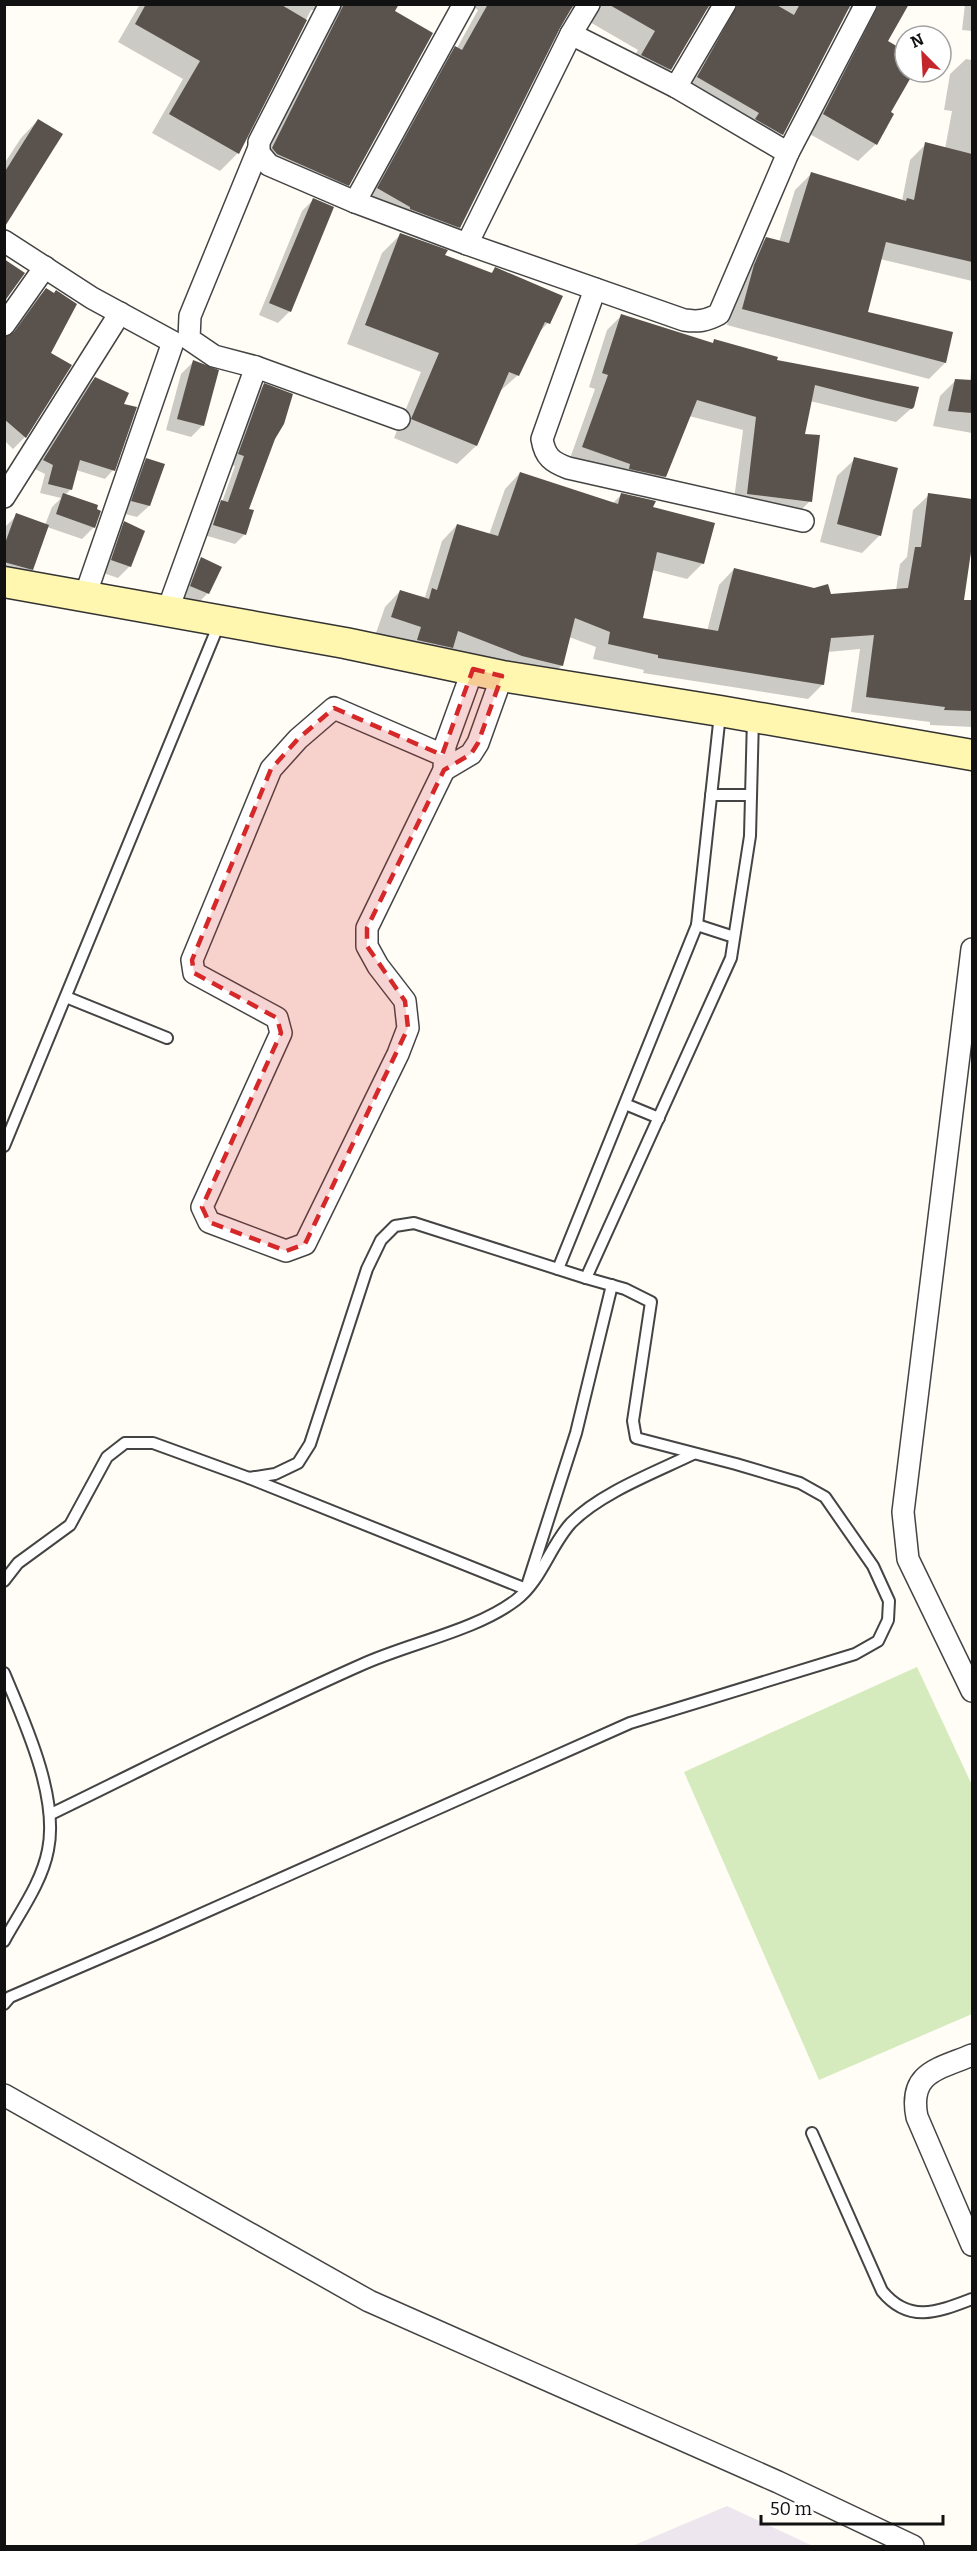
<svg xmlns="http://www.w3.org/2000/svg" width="977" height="2551" font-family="Bitter,serif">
  <rect width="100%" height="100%" fill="#fffdf5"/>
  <!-- industrial -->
  <polygon fill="#eee6ef" points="727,2506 813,2546 632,2546"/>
  <!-- green -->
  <polygon fill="#d5ebbd" points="917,1667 972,1785 972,2014 819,2080 684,1772"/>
  <!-- shadow -->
  <g fill="#0003">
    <polygon points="140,4 392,4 348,185 330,203 259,172 317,10 311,10 238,153 220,171 152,133 183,79 118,42"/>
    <polygon points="468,4 908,4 886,42 905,52 905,72 912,72 889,113 876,144 858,161 806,132 855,10 847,9 782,134 764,152 739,137 742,131 680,95 714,11 706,9 670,69 652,87 624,73 638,50 583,18 578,11 570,8 459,227 441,245 361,206 438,66 457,48 478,10"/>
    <polygon points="965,4 972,4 972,31 962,30"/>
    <polygon points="966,59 972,60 972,281 880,259 866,313 952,333 945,363 929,379 727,325 738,283 751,254 766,238 779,242 795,190 811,174 902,201 910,160 926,144 945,149 952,111 944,110 950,74"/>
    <polygon points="38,120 4,220 4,164 21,138"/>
    <polygon points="313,200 290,311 278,323 259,315 302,211"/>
    <polygon points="401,234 443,256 490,274 495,269 548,323 537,334 518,375 498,393 476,446 457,464 394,438 421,372 347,344 382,253"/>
    <polygon points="46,290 49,353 70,366 25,437 13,449 4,440 4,339 10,336 34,301"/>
    <polygon points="621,316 712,344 715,341 913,407 896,422 810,401 803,435 810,501 796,515 733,507 743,430 689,416 665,476 650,490 569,461 595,389 589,387 607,330"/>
    <polygon points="972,360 972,433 933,426 940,396 956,380 970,382"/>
    <polygon points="193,362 203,425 191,437 166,430 181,374"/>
    <polygon points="95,379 122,405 113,470 105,479 76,470 71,489 65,495 94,527 82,539 47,527 32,569 20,581 4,576 5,527 17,515 45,525 52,507 61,498 40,493 45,474 35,469 86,387"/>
    <polygon points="264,385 274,439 247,510 245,534 235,544 204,535 212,512 222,502 235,466 229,464 254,395"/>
    <polygon points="855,459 880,535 862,553 820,542 837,476"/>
    <polygon points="147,460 149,506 137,517 121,513 135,471"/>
    <polygon points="520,473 612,504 621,495 651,508 703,563 687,579 652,570 641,619 707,631 719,585 734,569 830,595 896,590 900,564 907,557 913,510 929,495 972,501 972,554 969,558 962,601 972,602 972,727 930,725 930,722 851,712 860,649 828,652 823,684 808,699 643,673 644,670 593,659 596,647 569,637 562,665 547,681 506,671 450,649 436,663 406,642 376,633 385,607 400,591 425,597 442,541 457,525 489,535 505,489"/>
    <polygon points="125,523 130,566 118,578 100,572 113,535"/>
    <polygon points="201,559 208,593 196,605 179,597 189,571"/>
  </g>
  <!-- building -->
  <g fill="#5a524d">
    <polygon points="146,4 280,4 307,20 239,154 169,114 200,61 135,24"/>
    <polygon points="344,4 399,4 395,11 433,33 349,186 277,154 272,148"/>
    <polygon points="488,4 574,4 560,28 460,228 410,209 410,207 377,188 455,46 462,50"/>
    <polygon points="608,4 710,4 671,70 641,55 655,31"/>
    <polygon points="738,4 775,4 794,15 800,4 851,4 783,135 755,119 759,113 697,77"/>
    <polygon points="879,4 909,4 888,41 905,51 905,72 914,72 891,112 894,114 877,145 823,114"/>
    <polygon points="38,119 63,134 4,228 4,173"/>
    <polygon points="925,142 972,154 972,262 886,242 868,312 953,332 946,363 742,309 754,265 766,237 789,243 811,172 906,201 907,198 914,200"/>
    <polygon points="313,198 334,207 291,312 269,303"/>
    <polygon points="400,233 448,250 445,255 492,273 495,267 563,296 550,324 545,322 519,376 509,372 477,446 411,419 439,353 365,325"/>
    <polygon points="4,259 25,273 4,302"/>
    <polygon points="46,288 54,293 56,290 77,304 51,353 72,365 26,438 4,419 4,337 14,332"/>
    <polygon points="621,314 713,343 714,339 778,357 777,360 919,387 914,407 912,409 873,400 815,385 805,434 820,435 812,502 747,494 756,417 697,400 666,477 629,469 630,464 582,447 608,375 602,373"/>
    <polygon points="193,360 219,370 204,426 177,419"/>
    <polygon points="95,377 129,393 124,404 137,407 115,471 80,460 72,490 48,484 53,465 43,460"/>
    <polygon points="955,379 972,380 972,413 948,411"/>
    <polygon points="264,383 293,394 284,424 275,439 249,509 254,510 246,535 213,525 221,500 228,502 244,456 238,454"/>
    <polygon points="854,457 898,468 881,536 837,524"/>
    <polygon points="146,458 165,464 150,506 131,501"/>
    <polygon points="520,472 618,504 621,493 656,501 653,507 715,523 704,564 657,552 643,618 718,631 734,568 814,588 828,584 831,594 908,588 915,547 921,547 928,493 972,499 972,545 964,600 972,600 972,711 944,710 945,707 866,697 874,635 831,638 824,685 658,658 658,655 608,644 610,632 575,618 563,666 522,656 458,631 453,648 417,640 421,627 391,617 400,590 429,599 432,588 437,590 457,524 498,536"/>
    <polygon points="63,493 98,505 97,509 101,511 95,528 56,514"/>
    <polygon points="16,513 49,525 33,570 4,562 4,546"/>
    <polygon points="124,521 145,531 131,567 111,560"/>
    <polygon points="201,557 222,567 209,594 190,586"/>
  </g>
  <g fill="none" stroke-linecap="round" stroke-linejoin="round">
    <!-- lane casing -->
    <g stroke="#444" stroke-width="14">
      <g id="lane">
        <polyline points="711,795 751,795"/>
        <polyline points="697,925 734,937"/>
        <polyline points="66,997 167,1038"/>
        <polyline points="625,1104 659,1118"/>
        <polyline points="4,1146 219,624"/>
        <polyline points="558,1269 697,925 720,714"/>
        <polyline points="249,1478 526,1589 576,1433 612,1285"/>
        <polyline points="4,1581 18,1563 70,1525 107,1457 125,1443 153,1443 249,1478 275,1474 298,1463 310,1444 367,1269 381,1240 395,1226 414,1223 586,1278"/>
        <path d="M 4,1673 C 25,1723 59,1797 48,1850 C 42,1882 20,1912 4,1941"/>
        <path d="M 51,1814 C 154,1764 257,1711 361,1665 C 409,1643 475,1631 516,1600 C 541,1581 550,1546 571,1523 C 600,1493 656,1472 693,1454"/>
        <polyline points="4,2004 10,1997 154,1935 630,1723 855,1654 878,1641 888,1620 889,1601 873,1566 825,1497 800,1483 736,1464 636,1438 633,1421 651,1302 625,1289 586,1278 731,958 750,836 753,718"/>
        <path d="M 812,2133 L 882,2291 C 909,2324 938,2312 972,2299"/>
      </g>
    </g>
    <!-- street casing -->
    <g stroke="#444" stroke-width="24">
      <g id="street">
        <polyline points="330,4 259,142 259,153 269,165 355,202 467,244"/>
        <path d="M 589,4 L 571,34 L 467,244 L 684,320 C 698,322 706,321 719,314 L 788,153 L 866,4"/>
        <polyline points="571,34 676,87 788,153"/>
        <polyline points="676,87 725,4"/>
        <polyline points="258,150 190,316 189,339 214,356 256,367 399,419"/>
        <polyline points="355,202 464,4"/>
        <polyline points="4,241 92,298 173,342 85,596"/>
        <path d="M 595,289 L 542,439 C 545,457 552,462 568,468 L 803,521"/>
        <polyline points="4,325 45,267"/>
        <polyline points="4,497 120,313"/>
        <polyline points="167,612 256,367"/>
        <polyline points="445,756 334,708 298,739 271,769 192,960 194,973 277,1018 281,1033 202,1207 209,1222 286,1251 305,1244 398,1054 408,1028 405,1001 378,966 367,946 367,928 444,770 445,746 473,669"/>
        <polyline points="444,770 471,754 478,743 502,676"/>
        <polyline points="972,949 903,1512 908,1559 972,1691"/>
        <path d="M 972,2055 C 939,2069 908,2072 917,2117 L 972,2245"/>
        <polyline points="4,2095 369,2301 778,2482 913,2546"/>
      </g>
    </g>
    <!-- secondary casing -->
    <g stroke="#333" stroke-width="33">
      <polyline id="secondary" points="4,582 345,643 502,676 720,711 972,755"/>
    </g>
    <!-- lane -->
    <use href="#lane" stroke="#fff" stroke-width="10"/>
    <!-- street -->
    <use href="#street" stroke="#fff" stroke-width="21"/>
    <!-- secondary -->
    <use href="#secondary" stroke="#fff6b0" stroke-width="30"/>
  </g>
  <!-- marked area -->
  <path fill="#d62828" fill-opacity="0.2" stroke="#d62828" stroke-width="4.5" stroke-dasharray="12 8" stroke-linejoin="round" d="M 473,669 L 502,676 L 478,743 L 471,754 L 444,770 L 367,928 L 367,946 L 405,1001 L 408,1028 L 305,1244 L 286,1251 L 209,1222 L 202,1207 L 281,1033 L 277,1018 L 194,973 L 192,960 L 271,769 L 298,739 L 334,708 L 442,755 Z"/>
  <!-- border -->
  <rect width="977" height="2551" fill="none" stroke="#111111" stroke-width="12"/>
  <!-- north arrow -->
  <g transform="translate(923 54) rotate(336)"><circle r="28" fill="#ffffff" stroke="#a0a0a0" stroke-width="1.5"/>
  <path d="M0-4.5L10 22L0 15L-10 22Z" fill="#c4262e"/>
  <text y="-9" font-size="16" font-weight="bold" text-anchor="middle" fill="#111111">N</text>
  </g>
  <!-- scale -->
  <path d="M761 2515v9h182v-9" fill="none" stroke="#111111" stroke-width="3"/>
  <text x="770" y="2515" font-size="18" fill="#111111" stroke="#ffffff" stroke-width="4.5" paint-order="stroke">50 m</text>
</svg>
